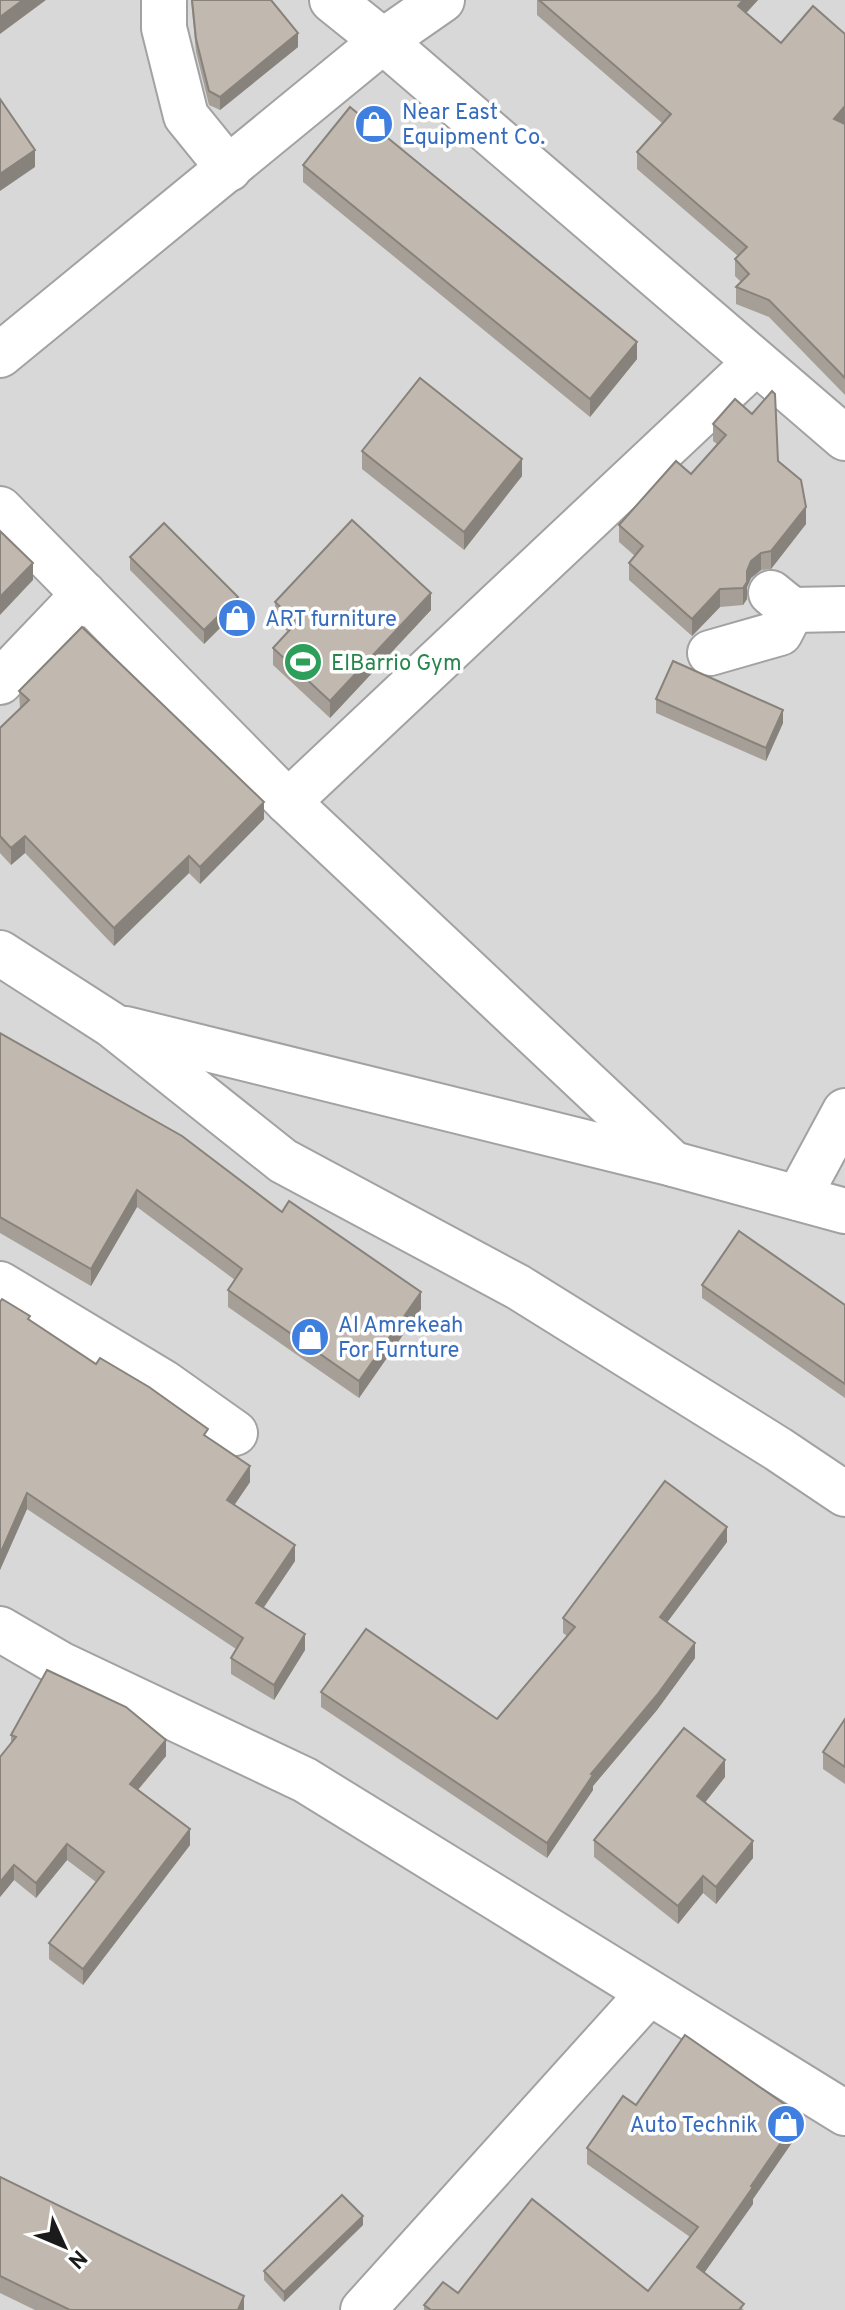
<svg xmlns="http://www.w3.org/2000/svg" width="845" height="2310" font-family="Overpass,sans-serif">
  <rect width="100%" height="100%" fill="#edeae0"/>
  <!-- residential -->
  <rect fill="#d9d8d8" x="0" y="0" width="845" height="2310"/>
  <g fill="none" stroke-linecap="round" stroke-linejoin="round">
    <!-- minor casing -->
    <g stroke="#a2a2a2" stroke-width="48">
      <g id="minor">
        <polyline points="164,0 164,28 186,116 229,169"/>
        <polyline points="332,0 383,41 845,438"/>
        <polyline points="0,355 383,41 442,0"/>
        <polyline points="0,509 288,802 673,1164"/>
        <polyline points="771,593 792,610 845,609"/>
        <polyline points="710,653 780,633 792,610"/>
        <polyline points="0,682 84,594"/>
        <polyline points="288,802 755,363"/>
        <polyline points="0,953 112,1025 283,1161 518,1287 778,1449 845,1494"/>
        <polyline points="126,1029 673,1164 845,1211"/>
        <polyline points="798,1198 845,1111"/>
        <polyline points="0,1284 163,1382 235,1433"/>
        <polyline points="0,1629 62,1665 305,1780 845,2113"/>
        <polyline points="363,2310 649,1993"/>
      </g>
    </g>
    <!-- minor -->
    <use href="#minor" stroke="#fff" stroke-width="44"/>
  </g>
  <!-- wall -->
  <g fill="#a69f97">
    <polygon points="191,0 271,0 298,47 220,110 209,105 196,52"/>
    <polygon points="537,0 758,0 746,13 781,43 845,34 845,395 769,317 736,304 736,287 741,282 735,276 735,259 738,256 637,169 637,152 662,123 537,15"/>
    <polygon points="303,165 637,359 590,417 303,182"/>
    <polygon points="713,424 778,461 806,524 771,569 761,570 751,578 747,587 747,599 743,605 720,607 692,636 629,580 629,563 635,556 619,542 619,525 691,474 717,444 713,441"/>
    <polygon points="362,451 522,476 464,550 362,469"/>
    <polygon points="130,557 238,610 204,644 130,570"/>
    <polygon points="275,602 431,610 330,718 273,665 273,648 288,632 275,619"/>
    <polygon points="19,691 264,819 200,884 189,873 114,946 25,853 11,865 0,853 0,728 20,709"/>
    <polygon points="656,699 783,723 766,761 656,713"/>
    <polygon points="0,1033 282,1212 421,1309 359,1398 228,1307 228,1290 235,1280 137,1207 91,1286 0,1233"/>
    <polygon points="702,1285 845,1305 845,1398 702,1298"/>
    <polygon points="0,1302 208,1438 250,1482 234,1505 295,1561 263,1608 305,1650 274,1700 231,1674 231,1658 236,1649 27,1509 0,1570"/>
    <polygon points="727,1542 667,1622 695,1658 657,1710 593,1786 593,1790 547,1858 321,1707 321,1692 497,1719 567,1636 563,1633 563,1618"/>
    <polygon points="845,1719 845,1784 823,1769 823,1752"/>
    <polygon points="11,1735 166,1756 138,1790 190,1845 83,1985 49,1959 49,1943 96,1882 67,1860 36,1898 14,1880 0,1897 0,1757 11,1743"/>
    <polygon points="725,1777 705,1802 753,1858 716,1904 703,1893 678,1924 594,1857 594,1840"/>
    <polygon points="636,2105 800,2131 753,2199 753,2204 704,2273 744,2310 424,2310 424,2305 458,2293 648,2291 690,2237 587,2164 587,2148"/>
    <polygon points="0,2177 244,2310 35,2310 0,2293"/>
    <polygon points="363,2225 284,2302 264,2280 264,2271"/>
  </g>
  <!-- shaded-wall -->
  <g fill="#87827b">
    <polygon points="23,0 46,0 0,34 0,17"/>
    <polygon points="743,0 758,0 738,22 738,6"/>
    <polygon points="298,33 298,47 220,110 220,97"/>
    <polygon points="845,106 845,123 834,136 834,119"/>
    <polygon points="35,150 35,167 0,191 0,174"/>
    <polygon points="637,342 637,359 590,417 590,399"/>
    <polygon points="522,459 522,476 464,550 464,532"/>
    <polygon points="806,507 806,524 771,569 771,551"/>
    <polygon points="761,553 761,570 751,578 747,587 747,599 743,605 743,588 747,571 751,561"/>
    <polygon points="33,563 33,580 0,615 0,597"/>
    <polygon points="720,589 720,607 692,636 692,619"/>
    <polygon points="431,593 431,610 330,718 330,701"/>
    <polygon points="238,597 238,610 204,644 204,630"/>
    <polygon points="783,710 783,723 766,761 766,748"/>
    <polygon points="264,802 264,819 200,884 200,867"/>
    <polygon points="25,836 25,853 11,865 11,848"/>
    <polygon points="189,856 189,873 114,946 114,928"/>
    <polygon points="137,1190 137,1207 91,1286 91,1269"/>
    <polygon points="421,1292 421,1309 359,1398 359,1381"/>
    <polygon points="250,1466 250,1482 227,1516 227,1500"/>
    <polygon points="27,1493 27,1509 0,1570 0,1554"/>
    <polygon points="727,1527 727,1542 660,1632 660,1617"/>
    <polygon points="295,1545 295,1561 256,1619 256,1603"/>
    <polygon points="305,1634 305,1650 274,1700 274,1685"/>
    <polygon points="695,1643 695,1658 657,1710 593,1786 593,1790 547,1858 547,1843 591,1774"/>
    <polygon points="166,1740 166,1756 130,1799 130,1784"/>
    <polygon points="725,1760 725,1777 697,1813 697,1796"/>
    <polygon points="190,1829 190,1845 83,1985 83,1969"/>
    <polygon points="753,1841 753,1858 716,1904 716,1887"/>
    <polygon points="67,1844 67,1860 36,1898 36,1883"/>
    <polygon points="14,1865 14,1880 0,1897 0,1882"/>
    <polygon points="703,1876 703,1893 678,1924 678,1906"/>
    <polygon points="800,2115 800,2131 753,2199 753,2204 697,2283 697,2267"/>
    <polygon points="363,2216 363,2225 284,2302 284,2292"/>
    <polygon points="244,2296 244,2310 238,2310"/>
  </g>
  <!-- building -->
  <g fill="#c1b9b0" stroke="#87827b" stroke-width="2">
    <polygon points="0,0 23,0 0,17"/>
    <polygon points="192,0 271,0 298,33 220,97 209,91 196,39"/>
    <polygon points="539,0 743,0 738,6 781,43 813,6 845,34 845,106 834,119 845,124 845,378 769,300 736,287 749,274 735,259 747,247 637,152 671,114"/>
    <polygon points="0,99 35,150 0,174"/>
    <polygon points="350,107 637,342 590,399 303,165"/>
    <polygon points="420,378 522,459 464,532 362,451"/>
    <polygon points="772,391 775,394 778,461 801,480 806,507 771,551 761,553 751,561 747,571 747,582 743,588 720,589 692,619 629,563 643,546 619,525 676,461 691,474 726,435 713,424 735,399 752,414"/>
    <polygon points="352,520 431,593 330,701 273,648 297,622 275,602"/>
    <polygon points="164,523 238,597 204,630 130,557"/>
    <polygon points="0,531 33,563 0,597"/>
    <polygon points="82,627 264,802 200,867 189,856 114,928 25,836 11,848 0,836 0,728 29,700 19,691"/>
    <polygon points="673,661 783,710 766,748 656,699"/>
    <polygon points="0,1033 182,1136 282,1212 289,1201 421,1292 359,1381 228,1290 242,1269 137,1190 91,1269 0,1217"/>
    <polygon points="739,1231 845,1305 845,1384 702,1285"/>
    <polygon points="2,1299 30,1316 28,1319 96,1364 100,1358 149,1387 208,1429 204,1435 250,1466 227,1500 295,1545 256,1603 305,1634 274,1685 231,1658 243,1638 27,1493 0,1554 0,1302"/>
    <polygon points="665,1481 727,1527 660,1617 695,1643 657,1695 591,1774 593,1775 547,1843 321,1692 366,1629 497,1719 575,1627 563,1618"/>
    <polygon points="47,1670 126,1707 166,1740 130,1784 190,1829 83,1969 49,1943 104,1872 67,1844 36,1883 14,1865 0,1882 0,1757 16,1737 11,1735"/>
    <polygon points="845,1719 845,1767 823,1752"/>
    <polygon points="684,1728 725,1760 697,1796 753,1841 716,1887 703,1876 678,1906 594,1840"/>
    <polygon points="685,2035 800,2115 751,2186 753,2187 697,2267 744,2304 739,2310 431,2310 424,2305 443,2282 458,2293 532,2199 648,2291 698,2227 587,2148 623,2096 636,2105"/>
    <polygon points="0,2177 244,2296 238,2310 70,2310 0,2276"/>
    <polygon points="342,2195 363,2216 284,2292 264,2271"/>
  </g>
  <!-- icons -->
  <defs>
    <g id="shop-disc" transform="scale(2)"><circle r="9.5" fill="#3f7fe0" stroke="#fff"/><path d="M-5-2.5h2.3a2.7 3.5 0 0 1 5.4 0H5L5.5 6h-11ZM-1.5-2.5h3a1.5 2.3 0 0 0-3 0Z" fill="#fff"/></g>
    <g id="stadium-disc" transform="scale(2)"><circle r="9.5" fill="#2e9e5b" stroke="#fff"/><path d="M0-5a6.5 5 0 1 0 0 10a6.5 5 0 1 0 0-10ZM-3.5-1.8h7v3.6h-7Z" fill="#fff"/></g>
  </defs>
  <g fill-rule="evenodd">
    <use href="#shop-disc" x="374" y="124"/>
    <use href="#shop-disc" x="237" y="618"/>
    <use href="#stadium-disc" x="303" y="662"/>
    <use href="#shop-disc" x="310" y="1337"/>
    <use href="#shop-disc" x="786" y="2124"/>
  </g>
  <g text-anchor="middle" stroke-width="7" stroke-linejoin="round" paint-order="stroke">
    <!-- shop labels -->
    <g font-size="22" fill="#366cbe" stroke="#fff" text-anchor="start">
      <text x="402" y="119">Near East<tspan x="402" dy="25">Equipment Co.</tspan></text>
      <text x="265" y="626">ART furniture</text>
      <text x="338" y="1332">Al Amrekeah<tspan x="338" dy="25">For Furnture</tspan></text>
      <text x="758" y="2132" text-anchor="end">Auto Technik</text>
    </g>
    <!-- leisure labels -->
    <g font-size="22" fill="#27864d" stroke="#fff" text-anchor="start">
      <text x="331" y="670">ElBarrio Gym</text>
    </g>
  </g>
  <!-- north arrow -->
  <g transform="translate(64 2246) rotate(134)" stroke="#ffffff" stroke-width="6" paint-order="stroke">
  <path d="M0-6L14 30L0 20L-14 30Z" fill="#1b1b1b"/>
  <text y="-12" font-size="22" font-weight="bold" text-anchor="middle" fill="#1b1b1b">N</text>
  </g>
</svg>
